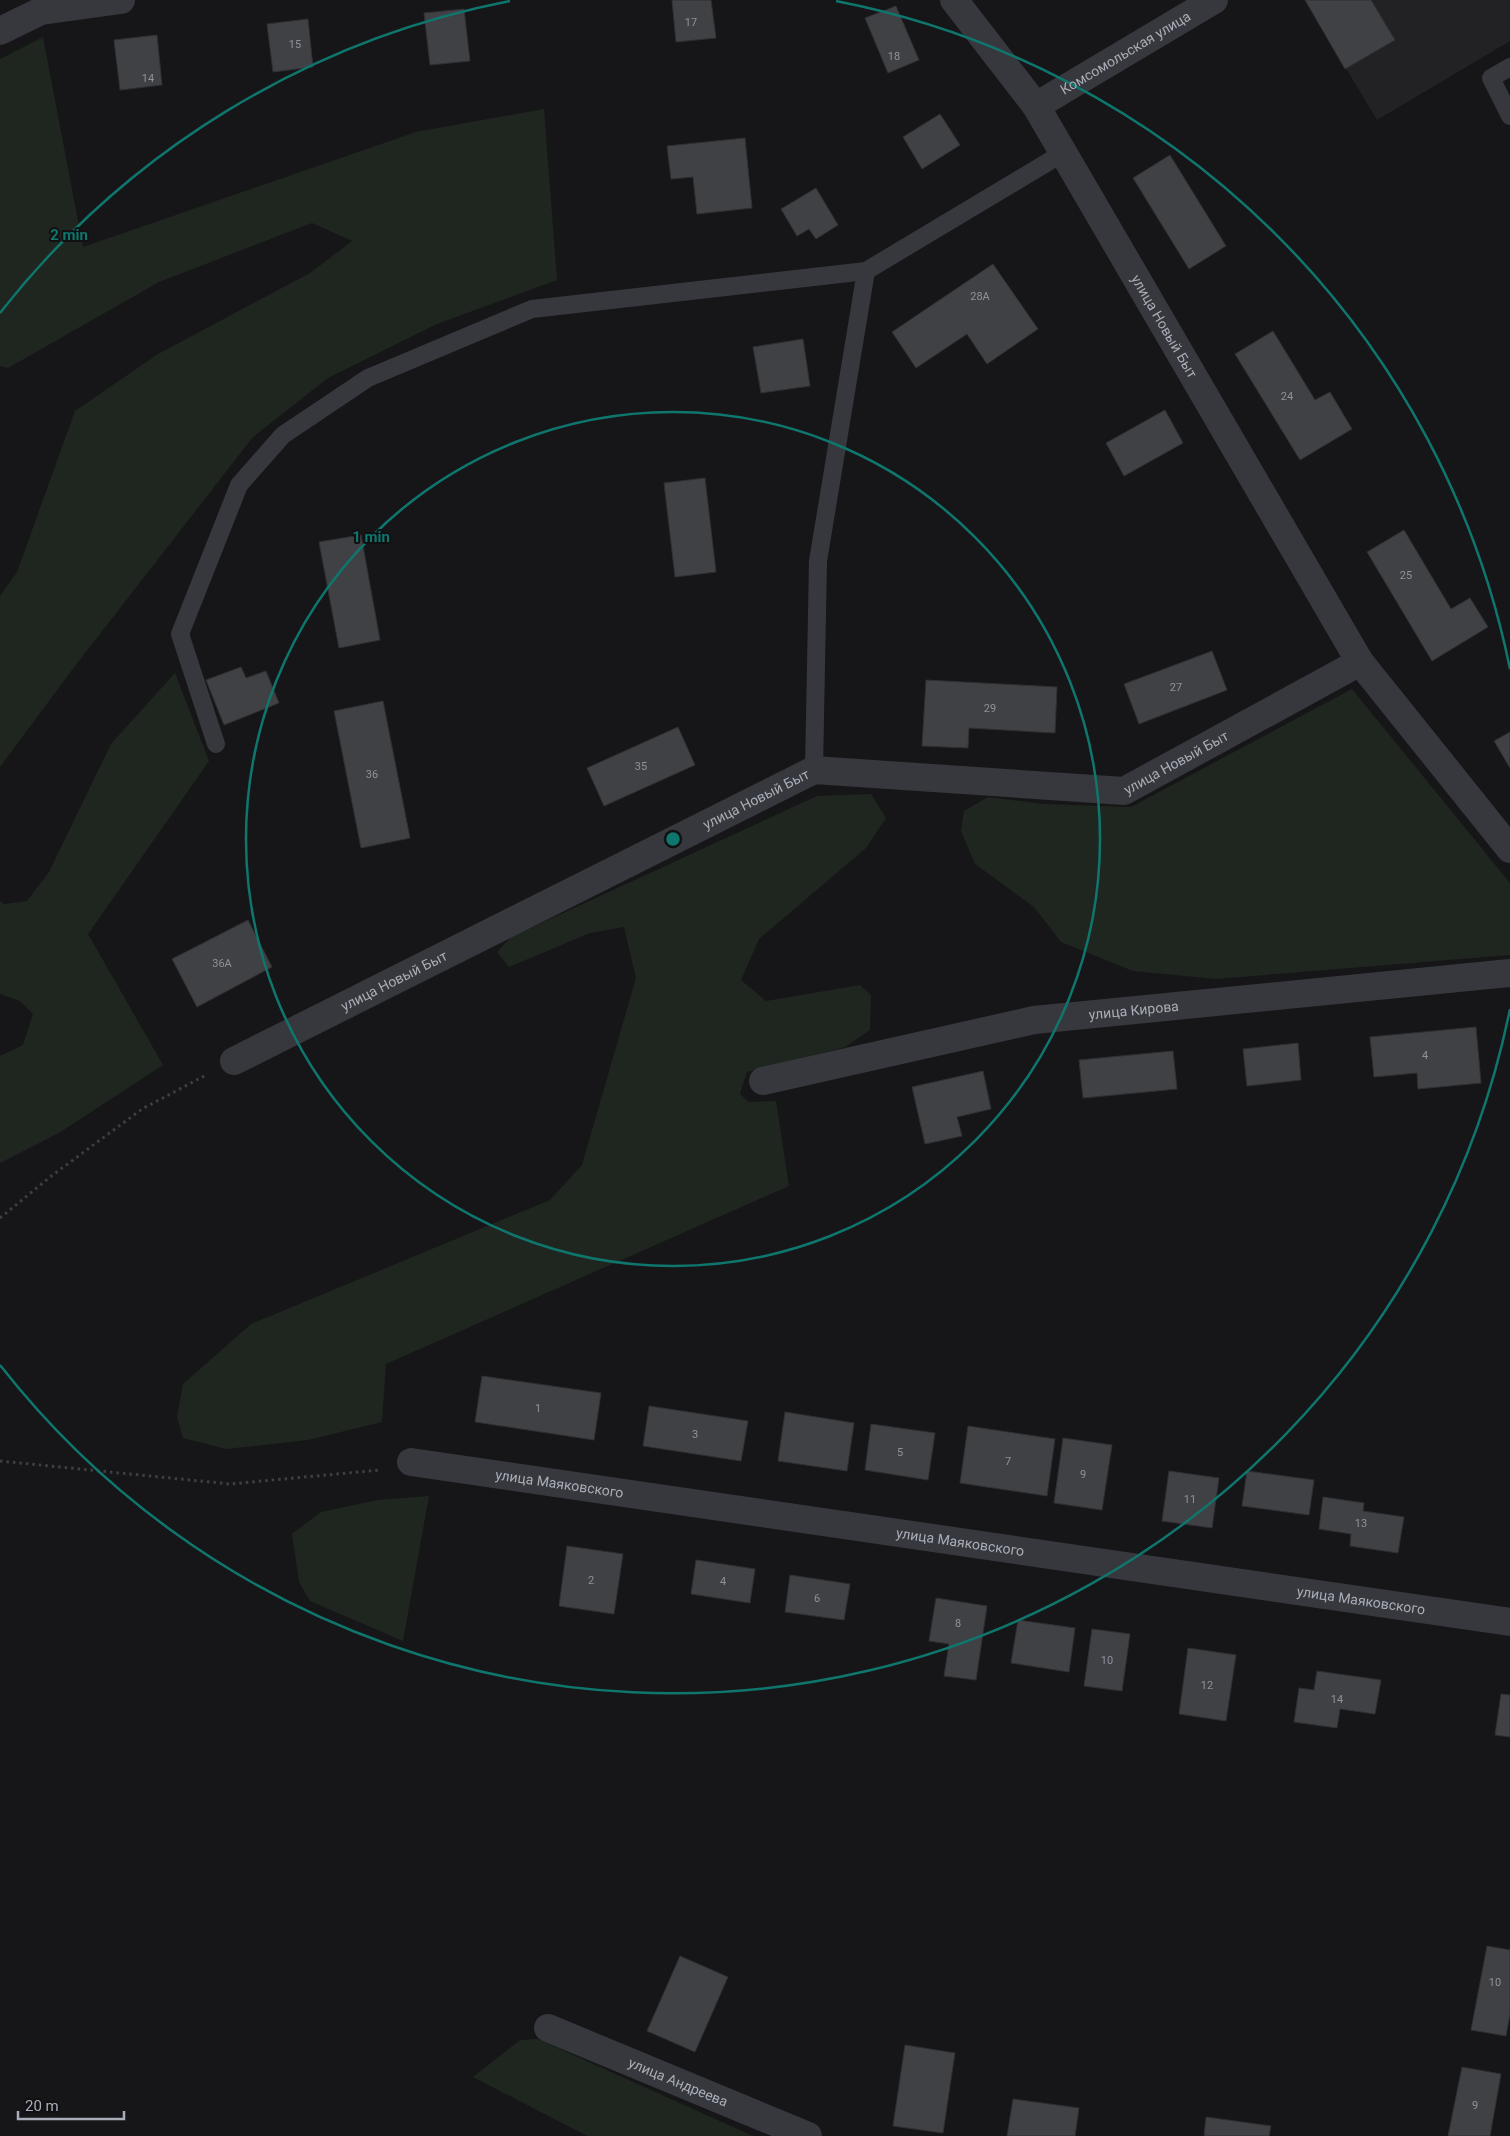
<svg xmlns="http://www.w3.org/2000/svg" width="1510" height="2136" font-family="Roboto,sans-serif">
  <rect width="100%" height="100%" fill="#161618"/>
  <!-- built -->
  <polygon fill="#222225" points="1305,0 1510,0 1510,41 1377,120"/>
  <!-- green -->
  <g fill="#1e261f">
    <polygon points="43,37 83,247 416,132 544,109 557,280 437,324 328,378 253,437 75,666 0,767 0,596 17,572 75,411 158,354 310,273 352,241 312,223 159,282 8,368 0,366 0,59"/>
    <polygon points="175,673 209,761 88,934 163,1065 59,1133 0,1163 0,1056 23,1045 33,1014 20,1001 0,994 0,901 4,904 27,901 49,872 111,744"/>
    <polygon points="1352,689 1510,883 1510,955 1216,979 1133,971 1061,942 1034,907 975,864 961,831 964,811 988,797 1044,804 1131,807"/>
    <polygon points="871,794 886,818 866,848 759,939 741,980 766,1001 860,985 871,995 870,1030 845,1047 747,1072 740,1094 749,1102 776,1101 789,1186 386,1364 382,1422 308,1440 226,1449 183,1438 177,1417 183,1384 251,1324 550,1200 582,1165 636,978 624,927 590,933 509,967 497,952 511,937 817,796"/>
    <polygon points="429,1496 403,1641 310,1601 299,1582 292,1534 321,1512 378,1500"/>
    <polygon points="538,2039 753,2136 587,2136 473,2077 520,2040"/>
  </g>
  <!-- building -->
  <g fill="#404145" stroke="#303034">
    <polygon points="672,0 711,0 716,38 676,42"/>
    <polygon points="1305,0 1371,0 1395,40 1345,69"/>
    <polygon points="896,6 919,60 888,73 865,18"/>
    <polygon points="464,9 470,61 430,65 424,13"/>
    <polygon points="308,19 313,67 273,72 267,24"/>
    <polygon points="157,35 162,85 120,90 114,40"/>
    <polygon points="940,114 960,145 922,169 903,137"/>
    <polygon points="745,138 752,208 697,214 693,177 671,179 667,146"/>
    <polygon points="1170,155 1226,246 1189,269 1133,178"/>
    <polygon points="816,188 838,225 816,239 809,229 797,236 781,209"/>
    <polygon points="993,264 1038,329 987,364 967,334 916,368 892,332"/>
    <polygon points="1273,331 1315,400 1330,392 1352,429 1300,460 1235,354"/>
    <polygon points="803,339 810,386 761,393 753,347"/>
    <polygon points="1165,410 1183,443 1124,476 1106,443"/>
    <polygon points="705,478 716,572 675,577 664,483"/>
    <polygon points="1404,530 1451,609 1470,598 1488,627 1432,661 1367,552"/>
    <polygon points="361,535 380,640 339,648 319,542"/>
    <polygon points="1212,651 1227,690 1139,724 1124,684"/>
    <polygon points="241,667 246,678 266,671 279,703 224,725 206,680"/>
    <polygon points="926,680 1057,687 1055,733 969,728 968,748 922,746"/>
    <polygon points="383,701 410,838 361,848 334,711"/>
    <polygon points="678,727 695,765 604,806 587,768"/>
    <polygon points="1510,732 1510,768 1494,741"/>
    <polygon points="248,920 272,967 197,1007 172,959"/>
    <polygon points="1476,1027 1481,1083 1418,1089 1417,1073 1374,1077 1370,1037"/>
    <polygon points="1298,1043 1301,1080 1247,1086 1243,1049"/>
    <polygon points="1173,1051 1177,1089 1083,1098 1079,1060"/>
    <polygon points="983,1071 991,1109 957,1117 962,1136 925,1144 912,1087"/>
    <polygon points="482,1376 601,1393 594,1440 475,1422"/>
    <polygon points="649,1406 748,1421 741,1461 643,1446"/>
    <polygon points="785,1412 854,1423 847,1471 778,1461"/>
    <polygon points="871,1424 935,1433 928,1480 865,1470"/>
    <polygon points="968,1426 1055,1439 1047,1496 960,1483"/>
    <polygon points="1063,1438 1112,1445 1102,1510 1054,1503"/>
    <polygon points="1169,1471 1219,1478 1212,1528 1162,1521"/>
    <polygon points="1247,1471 1314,1480 1309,1515 1242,1506"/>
    <polygon points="1323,1497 1364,1503 1363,1511 1404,1517 1398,1553 1350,1546 1351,1534 1319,1529"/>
    <polygon points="567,1546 623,1554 614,1614 559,1606"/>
    <polygon points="696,1560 755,1569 750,1603 691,1594"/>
    <polygon points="790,1575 850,1584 844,1620 785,1612"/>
    <polygon points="936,1598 987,1606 976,1680 944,1676 949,1644 929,1641"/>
    <polygon points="1018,1620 1075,1628 1069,1672 1011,1663"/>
    <polygon points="1092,1629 1130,1634 1122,1691 1084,1686"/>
    <polygon points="1188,1648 1236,1655 1226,1721 1179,1714"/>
    <polygon points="1317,1671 1381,1680 1375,1714 1340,1709 1337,1728 1294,1722 1299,1688 1314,1690"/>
    <polygon points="1501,1694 1510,1695 1510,1737 1495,1735"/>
    <polygon points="1487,1946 1510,1950 1510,2014 1506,2036 1471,2030"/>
    <polygon points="680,1956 728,1977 695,2052 647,2031"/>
    <polygon points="905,2045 955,2053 943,2133 893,2126"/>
    <polygon points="1462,2067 1501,2074 1490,2136 1448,2136"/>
    <polygon points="1013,2099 1079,2108 1075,2136 1007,2136"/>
    <polygon points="1206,2117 1271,2126 1269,2136 1204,2136"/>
  </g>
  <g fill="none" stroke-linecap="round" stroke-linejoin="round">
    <!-- path -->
    <g stroke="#3d3f44" stroke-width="3" stroke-dasharray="2.5 4" stroke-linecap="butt">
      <polyline points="0,1218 50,1177 142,1109 206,1075"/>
      <polyline points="0,1461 230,1484 380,1470"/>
    </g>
    <!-- service -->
    <g stroke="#37383d" stroke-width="18">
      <polyline points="1510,67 1491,78 1510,116"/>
      <polyline points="216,744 180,634 239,485 283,435 368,378 532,309 866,271 1063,153"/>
      <polyline points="814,770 818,561 866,271"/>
    </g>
    <!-- minor -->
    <g stroke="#37383d" stroke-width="28">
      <path id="s1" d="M 954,0 L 1036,106 L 1360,662 L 1510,849"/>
      <polyline points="0,31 41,11 121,0"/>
      <path id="s2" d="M 1036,106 L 1214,0"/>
      <path id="s3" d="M 234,1061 L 814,770 L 1124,791 L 1360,662"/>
      <path id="s4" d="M 763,1081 L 1034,1020 L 1510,973"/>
      <path id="s5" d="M 411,1462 L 1510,1622"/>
      <path id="s6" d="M 548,2028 L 808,2136"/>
    </g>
  </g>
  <!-- distance rings -->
  <g fill="none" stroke="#0f766e" stroke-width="2.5">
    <circle cx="673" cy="839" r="427"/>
    <path d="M1510 1009A854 854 0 0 1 0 1365M0 313A854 854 0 0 1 510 1M836 1A854 854 0 0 1 1510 669"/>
  </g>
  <g text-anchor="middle" stroke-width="4" stroke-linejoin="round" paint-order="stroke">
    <!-- number labels -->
    <g font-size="11" fill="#8e929b">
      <text x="691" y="26">17</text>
      <text x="295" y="48">15</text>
      <text x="894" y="60">18</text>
      <text x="148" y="82">14</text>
      <text x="980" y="300">28А</text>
      <text x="1287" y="400">24</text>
      <text x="1406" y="579">25</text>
      <text x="1176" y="691">27</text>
      <text x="990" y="712">29</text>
      <text x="641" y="770">35</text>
      <text x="372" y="778">36</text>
      <text x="222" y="967">36А</text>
      <text x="1425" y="1059">4</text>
      <text x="538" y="1412">1</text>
      <text x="695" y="1438">3</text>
      <text x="900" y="1456">5</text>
      <text x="1008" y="1465">7</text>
      <text x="1083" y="1478">9</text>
      <text x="1190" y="1503">11</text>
      <text x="1361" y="1527">13</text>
      <text x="591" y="1584">2</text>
      <text x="723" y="1585">4</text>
      <text x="817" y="1602">6</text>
      <text x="958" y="1627">8</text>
      <text x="1107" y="1664">10</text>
      <text x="1207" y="1689">12</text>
      <text x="1337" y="1703">14</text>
      <text x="1495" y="1986">10</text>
      <text x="1475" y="2109">9</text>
    </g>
    <!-- street labels -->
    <g font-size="14" fill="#a8adb8" stroke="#111113">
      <text dy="5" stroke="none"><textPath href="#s2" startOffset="104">Комсомольская улица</textPath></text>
      <text dy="5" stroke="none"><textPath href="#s1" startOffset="389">улица Новый Быт</textPath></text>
      <text dy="5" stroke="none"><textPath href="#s3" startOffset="1019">улица Новый Быт</textPath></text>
      <text dy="5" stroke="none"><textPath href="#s3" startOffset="584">улица Новый Быт</textPath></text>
      <text dy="5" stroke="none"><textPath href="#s3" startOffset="179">улица Новый Быт</textPath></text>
      <text dy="5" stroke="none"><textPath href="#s4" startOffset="378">улица Кирова</textPath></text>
      <text dy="5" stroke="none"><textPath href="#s5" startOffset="150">улица Маяковского</textPath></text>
      <text dy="5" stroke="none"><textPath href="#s5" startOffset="555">улица Маяковского</textPath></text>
      <text dy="5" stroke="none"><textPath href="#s5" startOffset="960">улица Маяковского</textPath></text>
      <text dy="5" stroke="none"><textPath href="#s6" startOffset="141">улица Андреева</textPath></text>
    </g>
  </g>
  <circle cx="673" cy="839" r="8" fill="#0f766e" stroke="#111113" stroke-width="2.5"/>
  <g font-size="15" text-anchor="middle" font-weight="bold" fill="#0f766e" stroke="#111113" stroke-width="4" stroke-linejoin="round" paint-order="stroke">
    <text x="69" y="240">2 min</text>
    <text x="371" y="542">1 min</text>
  </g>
  <!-- scale -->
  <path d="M18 2111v8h106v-8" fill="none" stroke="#a8adb8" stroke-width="2.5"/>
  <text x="25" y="2111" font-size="15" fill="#a8adb8" stroke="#111113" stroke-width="4" paint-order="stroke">20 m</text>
</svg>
